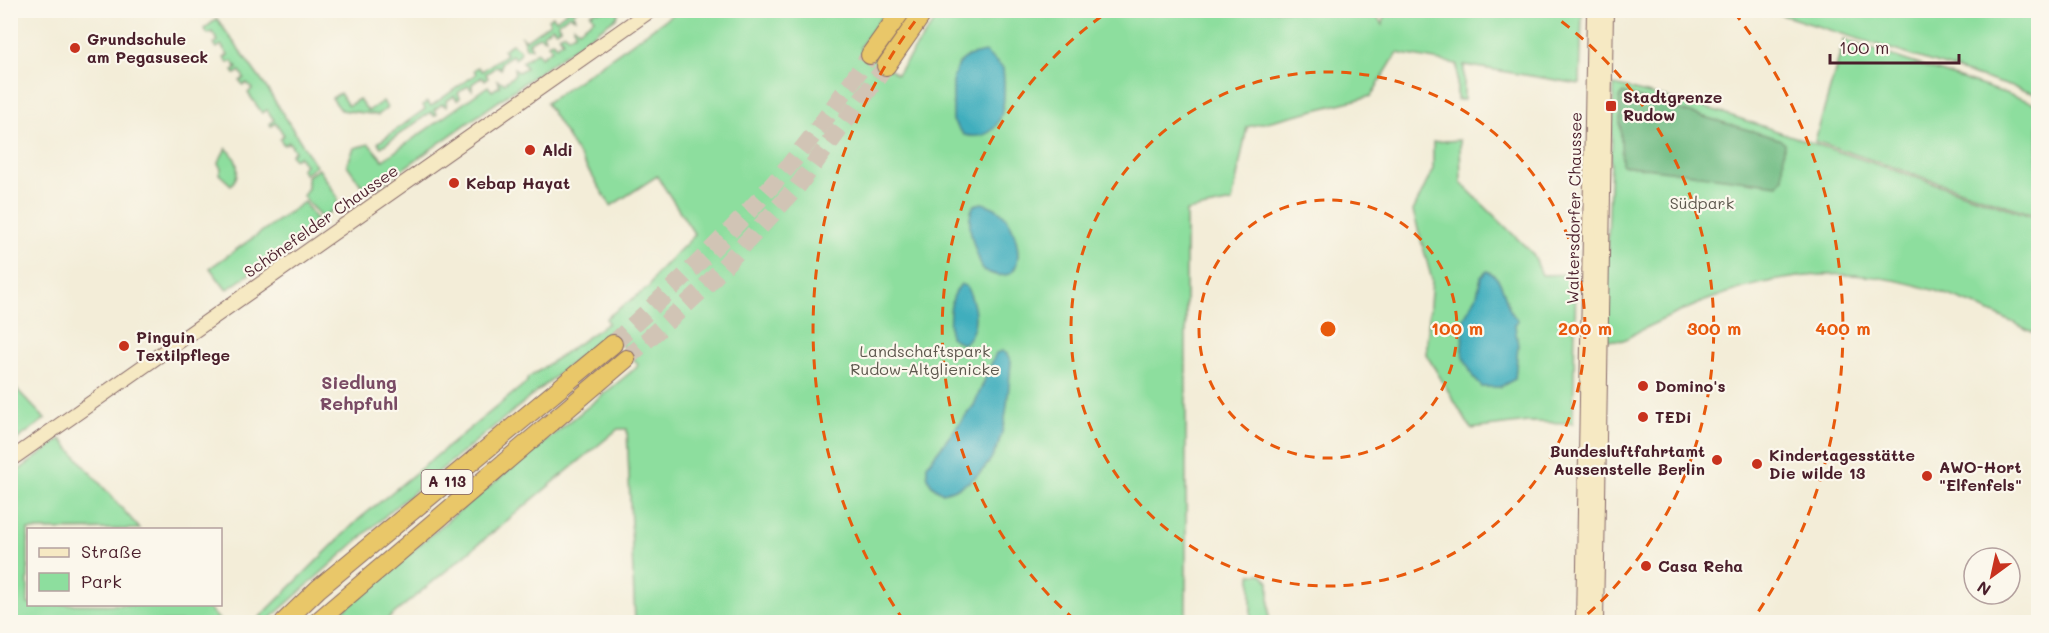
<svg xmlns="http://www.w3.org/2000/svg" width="2049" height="633" font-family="Mali,sans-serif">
  <rect width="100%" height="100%" fill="#fbf7ec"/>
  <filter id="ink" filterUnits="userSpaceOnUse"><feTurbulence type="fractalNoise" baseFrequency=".0167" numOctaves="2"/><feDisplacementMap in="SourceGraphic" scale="12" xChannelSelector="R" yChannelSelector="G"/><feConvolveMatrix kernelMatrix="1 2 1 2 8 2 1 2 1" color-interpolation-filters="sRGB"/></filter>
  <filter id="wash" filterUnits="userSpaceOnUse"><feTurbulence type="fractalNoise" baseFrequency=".008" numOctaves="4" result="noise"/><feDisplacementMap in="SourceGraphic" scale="24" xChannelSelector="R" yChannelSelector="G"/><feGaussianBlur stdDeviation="1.35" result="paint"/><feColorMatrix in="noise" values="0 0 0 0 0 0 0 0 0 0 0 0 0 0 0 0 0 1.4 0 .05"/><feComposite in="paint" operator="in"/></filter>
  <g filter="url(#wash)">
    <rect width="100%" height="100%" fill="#f3edd8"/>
    <!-- green -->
    <g fill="#8dde9e" stroke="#6c7e64" stroke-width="1.5">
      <polygon points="569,10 576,11 573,13 575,18 569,15 558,23 561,28 556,31 552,27 543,34 545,39 539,36 529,43 532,48 526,48 522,37 526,40 550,23 548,19 553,16 556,20"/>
      <polygon points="1372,10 1383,25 1384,11 1582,11 1580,84 1464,65 1464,100 1457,100 1457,64 1397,53 1371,96 1247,127 1232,202 1186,211 1186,622 635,622 627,429 618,429 384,622 330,622 448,520 637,367 638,364 610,332 394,508 266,622 255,622 359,519 527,382 527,379 608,323 606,318 649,287 656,274 695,235 657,176 611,206 546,103 678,11 886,11 860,47 897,74 942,11"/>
      <polygon points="596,11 619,11 617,17 376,188 361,185 347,165 354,148 369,144 383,160 488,86 492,91 500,86 497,80 504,83 515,75 514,68 518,72 526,68 522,62 537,52 541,57 552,49 548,44 552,41 556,46 563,41 559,36 565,33 568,37 575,33 574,26 579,30 594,19 591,14"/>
      <polygon points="1769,11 2038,11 2038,95"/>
      <polygon points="217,19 266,87 316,166 305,174 301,169 305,165 299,156 294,159 291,154 295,151 289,142 284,145 280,139 284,135 276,123 271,126 270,124 274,120 267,110 262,113 248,93 252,89 247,83 243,85 240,81 244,78 240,71 235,74 233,71 237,68 232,61 228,63 224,58 228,55 221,45 217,48 214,44 218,41 212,32 208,34 204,29"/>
      <polygon points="1844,40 2038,104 2038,216 1815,141"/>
      <polygon points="512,44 521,51 519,56 515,59 512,55 501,63 501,69 497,66 486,74 488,78 485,80 482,77 472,84 472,90 468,86 458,93 460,98 457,100 454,96 446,101 447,107 442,104 434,110 437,114 434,116 431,112 381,147 378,143 425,109 423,105 427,102 431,106 476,74 474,70 478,67 482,71 506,54 503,50"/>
      <path d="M 1614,85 L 1711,109 L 2038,218 L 2038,335 C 1922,275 1832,252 1705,301 C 1684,310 1663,319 1643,329 C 1636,332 1629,338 1623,340 C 1618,342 1610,339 1604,339 Z"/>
      <polygon points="340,93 348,106 359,99 368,111 383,101 387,108 378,115 341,110 332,98"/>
      <polygon points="1460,140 1461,183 1533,254 1542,275 1576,274 1573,423 1528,422 1471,429 1426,354 1432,280 1413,211 1433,169 1433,142"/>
      <path d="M 226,148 C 238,158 242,174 231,185 L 219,174 L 221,169 L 218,163 Z"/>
      <polygon points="319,169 338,198 336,208 321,218 303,196 308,188 307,176"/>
      <polygon points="304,202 317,221 293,243 228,289 225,288 210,268"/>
      <polygon points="10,382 45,419 11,444 10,444"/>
      <polygon points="61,439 140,529 28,530 28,604 206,605 221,622 11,622 11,476"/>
      <polygon points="1262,574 1269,582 1269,622 1251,622 1251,574"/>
    </g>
    <!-- forest -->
    <polygon fill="#72bd85" stroke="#5e6e58" stroke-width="1.5" points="1623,93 1779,139 1784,143 1783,178 1778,185 1622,165 1619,96"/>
    <!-- water -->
    <g fill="#40aebd" stroke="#456674" stroke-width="1.5">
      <path d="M 985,52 L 1003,68 C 1006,98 1007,144 964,135 L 953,121 L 953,78 L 958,64 L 968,56 Z"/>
      <path d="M 982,203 C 990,205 997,208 1003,214 C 1021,232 1031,294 983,270 C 976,252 963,223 974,205 Z"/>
      <path d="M 1487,271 C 1508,279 1502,308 1518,320 L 1515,325 L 1518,346 L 1515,379 L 1500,387 L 1482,387 L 1473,377 L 1465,360 L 1462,350 L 1464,318 L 1477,295 L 1481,277 Z"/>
      <path d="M 961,284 L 966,286 C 976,304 981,329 963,344 L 950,337 C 949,319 948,299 961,284 Z"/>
      <path d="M 1002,351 L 1007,354 L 1011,362 C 1006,417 1007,476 943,493 C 930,486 926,480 927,465 L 974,405 L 996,353 Z"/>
    </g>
  </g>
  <g filter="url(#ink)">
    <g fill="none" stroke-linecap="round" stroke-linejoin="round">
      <!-- highway-tunnel -->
      <g stroke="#d1c4b5" stroke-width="18" stroke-dasharray="18 9" stroke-linecap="butt">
        <path d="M 613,344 C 670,290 729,236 780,176 C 813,138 841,97 870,55"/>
        <polyline points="626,359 702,290 797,187 886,66"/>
      </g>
      <!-- secondary casing -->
      <g stroke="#856768" stroke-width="16">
        <g id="secondary">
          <polyline points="10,460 651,10"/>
          <polyline points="1583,622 1594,10"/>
          <polyline points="1596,622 1606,10"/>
        </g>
      </g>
      <!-- highway casing -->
      <g stroke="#856768" stroke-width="20">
        <g id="highway">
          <polyline points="870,55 902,10"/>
          <polyline points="886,66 925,10"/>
          <polyline points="284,622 318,589 613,344"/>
          <polyline points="317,622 626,359"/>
        </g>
      </g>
      <!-- secondary -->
      <use href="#secondary" stroke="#f6e9c3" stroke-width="14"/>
      <!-- highway -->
      <use href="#highway" stroke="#e9c769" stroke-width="18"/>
    </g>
  </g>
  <!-- distance rings -->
  <g fill="none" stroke="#e8590c" stroke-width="3" stroke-dasharray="10 8">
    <circle cx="1328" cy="329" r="129"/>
    <circle cx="1328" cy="329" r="257"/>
    <path d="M1075 620A386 386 0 0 1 1109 11M1547 11A386 386 0 0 1 1581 620"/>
    <path d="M904 621A515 515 0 0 1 922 12M1734 12A515 515 0 0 1 1752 621"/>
  </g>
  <!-- markers -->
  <g fill="#c8321e" stroke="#fbf7ec" stroke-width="2">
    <circle cx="75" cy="48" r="6"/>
    <rect x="1605" y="100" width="12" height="12" rx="3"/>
    <circle cx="530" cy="150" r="6"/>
    <circle cx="454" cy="183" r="6"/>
    <circle cx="124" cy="346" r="6"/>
    <circle cx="1643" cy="386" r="6"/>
    <circle cx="1643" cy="417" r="6"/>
    <circle cx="1717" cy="460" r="6"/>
    <circle cx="1757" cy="464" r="6"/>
    <circle cx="1927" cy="476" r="6"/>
    <circle cx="1646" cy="566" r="6"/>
  </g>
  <g text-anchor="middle" stroke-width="4.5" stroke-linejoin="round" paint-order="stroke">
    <!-- shield labels -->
    <rect fill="#fbf7ec" stroke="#7f6065" stroke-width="1.5" x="421.5" y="470" width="51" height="24" rx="4.5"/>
    <g font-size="15" font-weight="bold" fill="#4a1f2b">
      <text x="447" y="487">A 113</text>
    </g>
    <!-- poi labels -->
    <g font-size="16" font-weight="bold" fill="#4a1f2b" stroke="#fbf7ec" text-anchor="start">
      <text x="87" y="45">Grundschule<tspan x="87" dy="18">am Pegasuseck</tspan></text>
      <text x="1623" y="103">Stadtgrenze<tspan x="1623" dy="18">Rudow</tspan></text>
      <text x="542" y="156">Aldi</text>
      <text x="466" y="189">Kebap Hayat</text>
      <text x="136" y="343">Pinguin<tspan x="136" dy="18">Textilpflege</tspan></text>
      <text x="1655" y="392">Domino's</text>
      <text x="1655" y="423">TEDi</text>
      <text x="1705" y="457" text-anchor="end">Bundesluftfahrtamt<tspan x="1705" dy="18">Aussenstelle Berlin</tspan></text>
      <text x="1769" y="461">Kindertagesstätte<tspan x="1769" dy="18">Die wilde 13</tspan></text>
      <text x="1939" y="473">AWO-Hort<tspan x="1939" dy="18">"Elfenfels"</tspan></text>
      <text x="1658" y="572">Casa Reha</text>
    </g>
    <!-- park labels -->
    <g font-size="16" fill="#5e584e" stroke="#fbf7ec">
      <text x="1702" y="209">Südpark</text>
      <text x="925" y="357">Landschaftspark<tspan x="925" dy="18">Rudow-Altglienicke</tspan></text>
    </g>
    <!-- street labels -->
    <g font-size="16" fill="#4a1f2b" stroke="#fbf7ec">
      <text transform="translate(1574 208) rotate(-89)" y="6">Waltersdorfer Chaussee</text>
      <text transform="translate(321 221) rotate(-35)" y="6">Schönefelder Chaussee</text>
    </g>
    <!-- neighbourhood labels -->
    <g font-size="18" font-weight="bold" fill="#7a4b65" stroke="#fbf7ec">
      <text x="359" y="389">Siedlung<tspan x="359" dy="21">Rehpfuhl</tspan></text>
    </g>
  </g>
  <circle cx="1328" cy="329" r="9" fill="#e8590c" stroke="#fbf7ec" stroke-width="3"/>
  <g font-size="18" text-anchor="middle" font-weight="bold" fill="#e8590c" stroke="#fbf7ec" stroke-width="4.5" stroke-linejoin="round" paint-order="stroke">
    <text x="1457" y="335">100 m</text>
    <text x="1585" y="335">200 m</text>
    <text x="1714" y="335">300 m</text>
    <text x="1843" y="335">400 m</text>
  </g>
  <!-- margin -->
  <rect width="2049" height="633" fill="none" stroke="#fbf7ec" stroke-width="36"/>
  <!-- legend -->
  <rect x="27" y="528" width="195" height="78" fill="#fbf7ec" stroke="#b4a19f" stroke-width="1.5"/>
  <rect x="39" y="548" width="30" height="9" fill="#f6e9c3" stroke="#b4a19f" stroke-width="1.5"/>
  <text x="81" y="558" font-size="18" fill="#4a1f2b">Straße</text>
  <rect x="39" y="573" width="30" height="18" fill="#8dde9e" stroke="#b4a19f" stroke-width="1.5"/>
  <text x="81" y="588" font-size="18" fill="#4a1f2b">Park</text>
  <!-- north arrow -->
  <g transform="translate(1992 576) rotate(213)"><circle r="28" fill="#fbf7ec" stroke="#b4a19f" stroke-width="1.5"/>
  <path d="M0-4.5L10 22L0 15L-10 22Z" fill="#c8321e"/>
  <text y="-9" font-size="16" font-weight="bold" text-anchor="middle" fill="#4a1f2b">N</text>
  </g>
  <!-- scale -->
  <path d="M1830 54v9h129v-9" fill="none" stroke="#4a1f2b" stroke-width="3"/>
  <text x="1839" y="54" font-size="18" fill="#4a1f2b" stroke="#fbf7ec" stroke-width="4.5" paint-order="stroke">100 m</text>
</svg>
